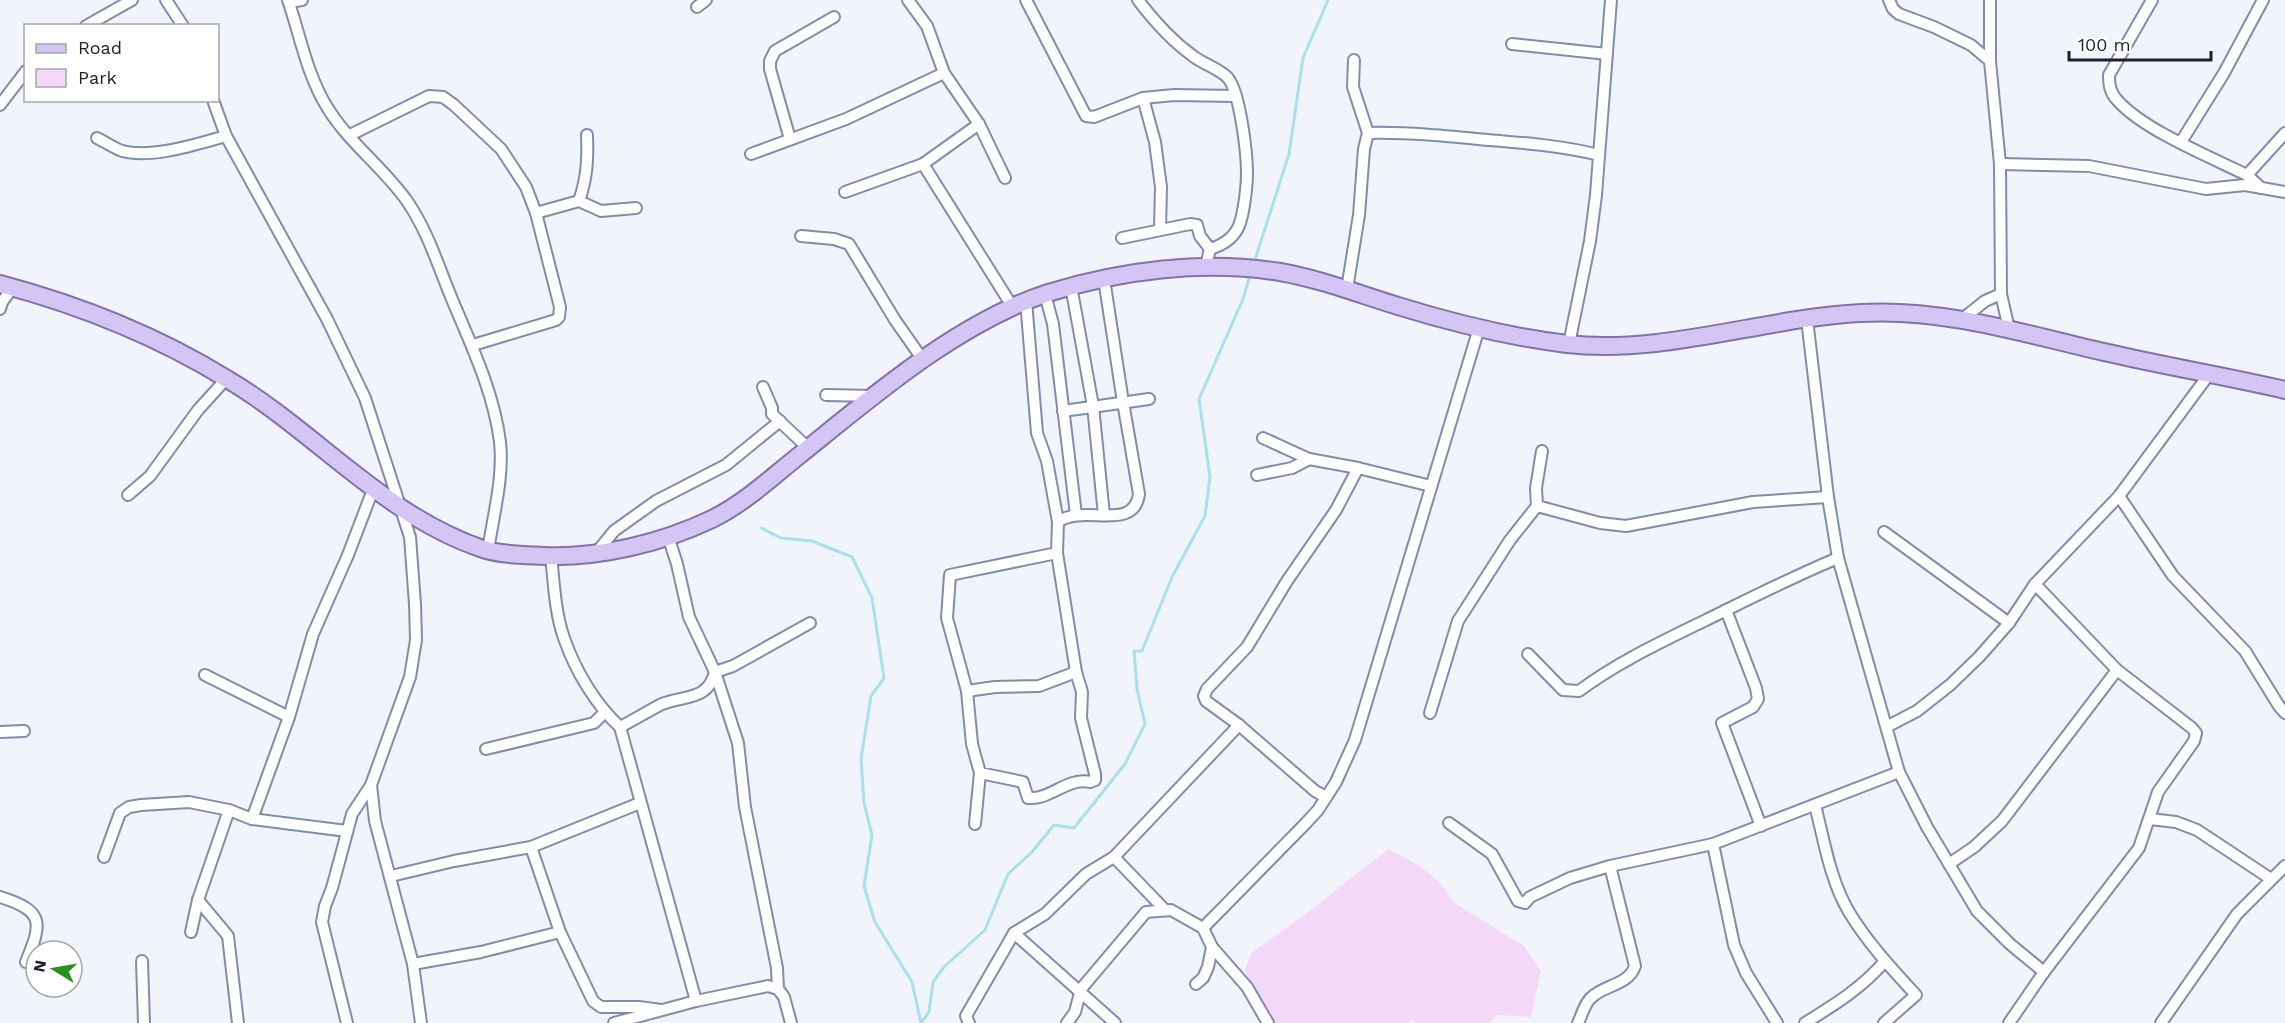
<svg xmlns="http://www.w3.org/2000/svg" width="2285" height="1023" font-family="'Work Sans',sans-serif">
  <rect width="100%" height="100%" fill="#f2f4fc"/>
  <!-- green -->
  <path fill="#f4d8f7" d="M 1388,849 C 1411,859 1443,879 1453,902 L 1524,946 L 1541,971 L 1531,1017 L 1497,1015 L 1489,1023 L 1416,1023 L 1412,1020 L 1408,1023 L 1271,1023 L 1245,970 L 1251,953 L 1311,910 Z"/>
  <g fill="none" stroke-linecap="round" stroke-linejoin="round">
    <!-- stream -->
    <g stroke="#aadff0" stroke-width="3">
      <polyline points="1254,263 1289,154 1303,58 1328,0"/>
      <polyline points="761,528 781,538 812,541 852,557 872,598 884,678 871,696 861,759 864,803 872,835 864,886 875,922 912,982 921,1023"/>
      <polyline points="921,1023 929,1012 933,982 944,967 985,930 1008,874 1032,852 1054,825 1074,828 1125,764 1145,724 1137,689 1134,651 1142,651 1172,577 1205,516 1210,477 1199,399 1243,299 1250,275"/>
    </g>
    <!-- minor casing -->
    <g stroke="#828cac" stroke-width="14">
      <g id="minor">
        <polyline points="166,0 183,26"/>
        <path d="M 288,0 C 300,35 307,75 327,107 C 348,142 383,167 407,201 C 429,233 439,269 454,304 C 473,349 494,394 500,442 C 504,477 493,516 488,551"/>
        <polyline points="908,0 927,26 944,73 979,124 1005,178"/>
        <polyline points="1026,0 1086,116 1094,117 1143,98 1174,95 1236,96"/>
        <path d="M 1138,0 C 1154,21 1172,41 1193,56 C 1203,64 1220,69 1228,78 C 1240,93 1247,153 1247,173 C 1247,186 1244,211 1240,223 C 1235,238 1223,245 1210,249 L 1206,266"/>
        <polyline points="1889,0 1893,9 1899,14 1934,27 1971,45 1990,61"/>
        <polyline points="1990,0 1990,61 2000,164 2001,294 2009,329"/>
        <path d="M 2152,0 L 2109,75 C 2109,85 2110,93 2118,101 C 2144,130 2210,157 2247,175 L 2261,188"/>
        <polyline points="289,2 302,0"/>
        <polyline points="697,7 706,0"/>
        <polyline points="86,26 132,0"/>
        <polyline points="1512,44 1607,54"/>
        <polyline points="1143,98 1155,142 1161,187 1160,229"/>
        <polyline points="213,100 226,136 327,319 365,398 410,537 415,604 416,640 410,677 371,785 375,821 413,964 421,1023"/>
        <polyline points="0,105 26,71"/>
        <path d="M 1368,133 C 1408,132 1448,136 1488,140 C 1525,143 1563,146 1599,155"/>
        <polyline points="350,135 429,96 443,97 454,105 501,149 526,187 536,213 560,307 559,317 556,320 473,345"/>
        <path d="M 97,138 C 105,142 114,148 122,151 C 152,159 197,144 226,136"/>
        <polyline points="790,139 770,69 770,61 775,51 834,17"/>
        <polyline points="2181,142 2224,73 2263,0"/>
        <polyline points="751,154 846,119 944,73"/>
        <polyline points="923,164 979,124"/>
        <polyline points="2000,164 2089,166 2206,189 2245,185 2285,192"/>
        <polyline points="2247,175 2285,133"/>
        <polyline points="845,192 923,164 1012,306"/>
        <path d="M 579,201 C 587,178 588,159 587,135"/>
        <polyline points="536,213 579,201 601,211 636,208"/>
        <polyline points="801,236 834,239 849,244 895,320 923,360"/>
        <polyline points="1122,238 1190,224 1197,225 1200,236 1210,249"/>
        <polyline points="1071,286 1093,406 1104,515"/>
        <polyline points="1347,289 1359,215 1364,149 1368,133 1353,87 1354,60"/>
        <polyline points="1045,294 1053,324 1076,515"/>
        <path d="M 1026,301 L 1037,433 L 1047,461 L 1058,522 L 1057,553 L 1076,672 L 1082,692 L 1081,718 L 1095,774 L 1095,780 L 1090,782 C 1067,777 1051,800 1028,798 L 1023,782 L 980,773 L 972,744 L 967,691 L 947,618 L 950,575 L 1057,553"/>
        <polyline points="0,309 2,302 13,287"/>
        <polyline points="1807,319 1828,497 1838,558 1899,772 1927,827 1977,911 2010,944 2044,972"/>
        <polyline points="1960,321 1985,301 2001,294"/>
        <polyline points="1569,344 1590,241 1596,195 1611,0"/>
        <polyline points="763,387 772,408 772,414 808,448"/>
        <polyline points="826,395 874,396"/>
        <polyline points="1063,411 1149,399"/>
        <polyline points="1263,438 1309,459 1358,468 1431,486"/>
        <polyline points="1257,475 1292,468 1309,459"/>
        <polyline points="128,495 150,476 198,410 227,378"/>
        <polyline points="2119,496 2173,576 2245,651 2279,706 2285,713"/>
        <polyline points="1537,506 1600,523 1626,526 1753,502 1828,497"/>
        <path d="M 1058,522 C 1083,503 1134,533 1139,494 L 1123,402 L 1104,279"/>
        <polyline points="1884,532 2009,623"/>
        <polyline points="668,536 677,564 689,617 715,672 738,743 745,807 777,968 778,989"/>
        <polyline points="597,552 614,531 656,501 726,465 780,421"/>
        <path d="M 551,556 C 554,583 555,613 564,638 C 575,670 595,704 620,727 L 696,1001"/>
        <polyline points="1726,610 1756,688 1758,699 1753,707 1722,723 1761,826"/>
        <path d="M 1528,654 L 1563,690 L 1579,691 C 1618,662 1661,642 1704,621 C 1749,599 1792,577 1838,558"/>
        <polyline points="205,675 289,717"/>
        <polyline points="967,691 995,687 1039,686 1076,672"/>
        <polyline points="1430,713 1458,621 1510,540 1537,506 1536,488 1542,451"/>
        <polyline points="1888,726 1917,711 1950,685 1979,657 2009,623 2035,584 2119,496 2210,373"/>
        <path d="M 620,727 C 634,720 648,711 662,704 C 684,695 708,701 715,672 L 733,666 L 810,623"/>
        <polyline points="0,732 24,731"/>
        <polyline points="486,749 594,723 604,713"/>
        <polyline points="1326,797 1315,791 1239,725 1206,701 1204,696 1207,689 1247,647 1287,581 1336,510 1358,468"/>
        <path d="M 1815,805 C 1824,840 1830,880 1849,912 C 1867,942 1892,969 1916,995 L 1884,1023"/>
        <polyline points="252,819 289,717 313,634 348,555 374,487"/>
        <polyline points="2150,819 2176,822 2197,830 2271,879"/>
        <polyline points="1449,823 1492,854 1518,901 1525,903 1530,897 1570,878 1610,866 1713,844 1899,772"/>
        <polyline points="975,824 980,773"/>
        <polyline points="1713,844 1734,945 1746,973 1777,1023"/>
        <polyline points="531,847 560,932 593,1001 601,1007 639,1007 661,1010"/>
        <polyline points="104,857 120,813 129,807 141,805 189,802 229,810 252,819 347,831"/>
        <polyline points="1114,857 1165,910"/>
        <polyline points="1949,864 1974,847 2002,821 2117,670"/>
        <polyline points="391,876 454,861 531,847 640,803"/>
        <path d="M 0,897 C 45,911 42,923 26,962"/>
        <polyline points="198,900 228,936 238,1023"/>
        <polyline points="1203,928 1306,823 1318,810 1336,782 1355,740 1479,328"/>
        <polyline points="191,932 198,900 229,810"/>
        <polyline points="1014,933 1115,1023"/>
        <polyline points="1212,947 1247,987 1268,1023"/>
        <polyline points="142,961 144,1023"/>
        <polyline points="413,964 481,952 560,932"/>
        <polyline points="347,1023 322,922 325,906 332,888 352,814 371,785"/>
        <polyline points="614,1023 696,1001 768,986 778,989 784,997 791,1023"/>
        <polyline points="969,1023 966,1016 1014,933 1045,914 1086,874 1114,857 1239,725"/>
        <polyline points="1067,1023 1075,1012 1081,989 1146,912 1171,910 1203,928 1212,947 1208,967 1203,978 1196,984"/>
        <path d="M 1578,1023 C 1582,1015 1585,1002 1592,997 C 1604,985 1629,985 1635,966 L 1610,866"/>
        <path d="M 1805,1023 C 1834,1005 1862,988 1885,961"/>
        <polyline points="2009,1023 2044,972 2139,848 2158,792 2194,741 2196,733 2192,728 2117,670 2035,584"/>
        <polyline points="2161,1023 2237,914 2285,866"/>
      </g>
    </g>
    <!-- primary casing -->
    <g stroke="#8173a9" stroke-width="20">
      <path id="primary" d="M 0,284 C 79,305 157,336 227,379 C 315,431 384,516 483,549 C 501,555 525,555 544,556 C 600,558 662,543 712,519 C 745,503 773,476 801,454 C 874,395 959,322 1048,293 C 1122,270 1204,260 1280,272 C 1320,279 1359,294 1398,306 C 1453,323 1510,337 1567,344 C 1665,355 1763,318 1861,313 C 1943,308 2025,334 2104,352 C 2164,366 2225,376 2285,390"/>
    </g>
    <!-- minor -->
    <use href="#minor" stroke="#fff" stroke-width="10"/>
    <!-- primary -->
    <use href="#primary" stroke="#d4c6f4" stroke-width="16"/>
  </g>
  <!-- legend -->
  <rect x="24" y="24" width="195" height="78" fill="#ffffff" stroke="#a4a6ab" stroke-width="1.5"/>
  <rect x="36" y="44" width="30" height="9" fill="#d4c6f4" stroke="#a4a6ab" stroke-width="1.5"/>
  <text x="78" y="54" font-size="18" fill="#1c202c">Road</text>
  <rect x="36" y="69" width="30" height="18" fill="#f4d8f7" stroke="#a4a6ab" stroke-width="1.5"/>
  <text x="78" y="84" font-size="18" fill="#1c202c">Park</text>
  <!-- north arrow -->
  <g transform="translate(54 969) rotate(281)"><circle r="28" fill="#ffffff" stroke="#a4a6ab" stroke-width="1.5"/>
  <path d="M0-4.5L10 22L0 15L-10 22Z" fill="#26931d"/>
  <text y="-9" font-size="16" font-weight="bold" text-anchor="middle" fill="#1c202c">N</text>
  </g>
  <!-- scale -->
  <path d="M2069 51v9h142v-9" fill="none" stroke="#1c202c" stroke-width="3"/>
  <text x="2078" y="51" font-size="18" fill="#1c202c" stroke="#ffffff" stroke-width="4.5" paint-order="stroke">100 m</text>
</svg>
